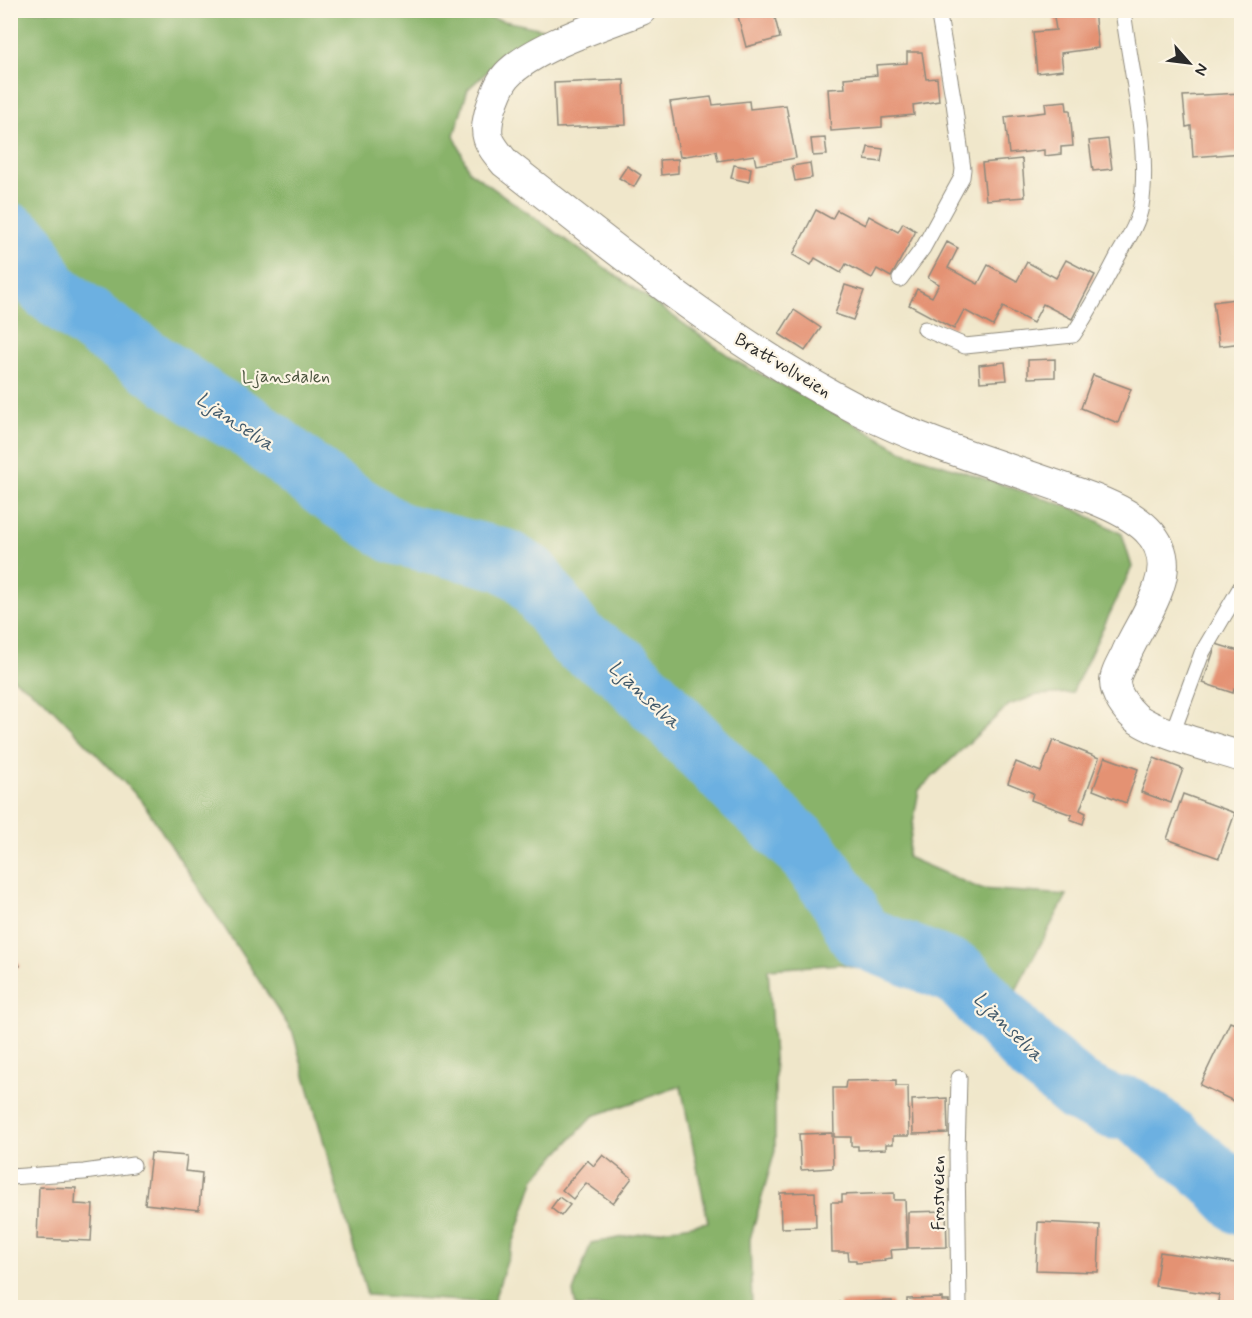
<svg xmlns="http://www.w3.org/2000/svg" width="1252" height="1318" font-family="Mynerve,sans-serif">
  <rect width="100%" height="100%" fill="#fcf5e5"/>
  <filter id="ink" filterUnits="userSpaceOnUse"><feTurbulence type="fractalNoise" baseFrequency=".0167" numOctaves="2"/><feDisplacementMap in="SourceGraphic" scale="12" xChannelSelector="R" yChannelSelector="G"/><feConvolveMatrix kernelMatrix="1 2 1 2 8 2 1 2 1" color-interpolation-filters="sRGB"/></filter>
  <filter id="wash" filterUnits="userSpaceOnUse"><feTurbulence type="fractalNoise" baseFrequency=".008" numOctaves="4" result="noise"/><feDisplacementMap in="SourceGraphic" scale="24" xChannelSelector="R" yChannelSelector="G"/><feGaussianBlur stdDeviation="1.35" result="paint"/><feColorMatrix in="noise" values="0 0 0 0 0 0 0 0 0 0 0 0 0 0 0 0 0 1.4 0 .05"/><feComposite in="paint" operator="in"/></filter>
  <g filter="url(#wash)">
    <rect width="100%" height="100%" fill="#f0e7cb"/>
    <!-- forest -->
    <polygon fill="#89b36a" stroke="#5a6f4a" stroke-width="1.5" points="451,10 548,30 506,55 468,89 454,135 469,171 739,363 824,406 902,451 1075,509 1122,534 1132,567 1072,693 1038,695 1009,705 919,790 907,857 981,889 1067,895 1001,1018 986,1037 947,997 902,978 841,964 768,969 775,1072 775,1151 750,1239 752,1307 576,1307 573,1292 591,1243 708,1222 681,1086 593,1116 535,1178 493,1303 367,1295 293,1033 142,801 44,700 11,677 11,11"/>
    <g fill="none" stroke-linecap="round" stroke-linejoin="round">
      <!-- river -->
      <polyline stroke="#6cb0e1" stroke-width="63" points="10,234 26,246 48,289 102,329 211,405 248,426 331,491 396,533 504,560 529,575 577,640 620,666 748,797 806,850 842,901 860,936 958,974 1030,1050 1078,1091 1114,1108 1128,1108 1148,1121 1215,1176 1242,1204"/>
    </g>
    <g id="blocks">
      <!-- building -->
      <g fill="#e49273">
        <polygon points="762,10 773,10 780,38 746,47 738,16"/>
        <polygon points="1053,10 1094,10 1098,48 1061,53 1063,70 1037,73 1033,32 1056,30"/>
        <polygon points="907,52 922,52 926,79 937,78 939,101 913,105 914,115 882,118 882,127 831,131 828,89 845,88 844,78 877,75 876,65 907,63"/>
        <polygon points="624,80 626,125 556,128 554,83"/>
        <polygon points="1242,93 1242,153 1193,157 1191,126 1186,127 1183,96"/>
        <polygon points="711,97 713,105 749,101 750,109 786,105 796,158 756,165 754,155 718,161 716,151 680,157 670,102"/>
        <polygon points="1066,101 1067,110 1070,110 1073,146 1061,147 1061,154 1044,156 1044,150 1009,154 1005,117 1046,112 1045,103"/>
        <polygon points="825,138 827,155 813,156 811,139"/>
        <polygon points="1108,139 1112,169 1093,171 1089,141"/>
        <polygon points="868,147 883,149 881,162 865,160"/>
        <polygon points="678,159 678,173 661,175 660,160"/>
        <polygon points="1022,159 1025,197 986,200 982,163"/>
        <polygon points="810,163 812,178 795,181 792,166"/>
        <polygon points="734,165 751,168 749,182 731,178"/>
        <polygon points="627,166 641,175 634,187 619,178"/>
        <polygon points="816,210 832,219 837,210 865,225 869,216 898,232 903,223 916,231 891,277 877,269 872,278 846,264 841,273 815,258 811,265 793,255"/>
        <polygon points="947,242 958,248 948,268 978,284 988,265 1017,281 1027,262 1056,278 1066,260 1095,275 1072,319 1043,304 1033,323 1003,307 993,326 964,310 954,329 909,305 917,289 932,297 939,284 928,278"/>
        <polygon points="845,285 864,291 853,320 835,314"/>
        <polygon points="1242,298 1242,343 1219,346 1213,302"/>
        <polygon points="794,310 821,328 805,351 779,334"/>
        <polygon points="1055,359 1055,377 1028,378 1028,360"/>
        <polygon points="1005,362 1007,380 980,382 979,365"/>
        <polygon points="1093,375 1131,389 1118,423 1081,408"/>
        <polygon points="1216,644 1242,652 1242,691 1234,689 1233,693 1203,683"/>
        <polygon points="1053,740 1099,758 1080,810 1086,813 1083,824 1070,819 1072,815 1031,800 1033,793 1008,783 1016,762 1041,772"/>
        <polygon points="1105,757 1138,769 1126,803 1093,790"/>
        <polygon points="1154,758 1183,769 1171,803 1141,792"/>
        <polygon points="1183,794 1235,813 1219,858 1167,839"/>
        <polygon points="10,948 20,966 10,971"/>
        <polygon points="1230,1022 1242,1027 1242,1105 1200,1085"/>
        <polygon points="896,1080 896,1086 908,1086 909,1136 893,1136 893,1144 886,1144 886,1149 858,1150 858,1146 851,1146 851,1137 834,1137 833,1088 845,1088 846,1081"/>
        <polygon points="947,1098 948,1133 913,1134 912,1100"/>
        <polygon points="832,1133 833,1168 801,1170 799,1134"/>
        <polygon points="151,1153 187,1156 185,1171 202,1173 199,1210 145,1204"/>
        <polygon points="603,1155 632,1178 613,1203 586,1183 573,1199 562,1190 587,1160 594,1166"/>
        <polygon points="39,1187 76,1188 75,1204 93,1205 91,1241 37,1239"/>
        <polygon points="815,1192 816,1227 781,1228 780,1193"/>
        <polygon points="894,1193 894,1200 905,1200 907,1249 891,1250 892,1258 884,1259 885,1261 871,1262 856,1263 856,1260 849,1260 848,1252 832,1252 831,1202 842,1202 842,1195"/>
        <polygon points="559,1197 570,1205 561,1216 551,1208"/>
        <polygon points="946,1211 947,1247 908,1248 908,1212"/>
        <polygon points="1038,1222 1100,1225 1098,1272 1036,1270"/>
        <polygon points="1160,1252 1242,1264 1242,1308 1217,1308 1219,1295 1155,1286"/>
        <polygon points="942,1298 942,1301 949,1301 949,1308 907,1308 907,1299"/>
        <polygon points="892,1301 892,1308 840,1308 840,1302"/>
      </g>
    </g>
  </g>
  <g filter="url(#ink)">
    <use href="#blocks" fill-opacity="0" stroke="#8e897b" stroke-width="1.5"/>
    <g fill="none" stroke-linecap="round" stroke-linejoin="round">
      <!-- service casing -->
      <g stroke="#8e897b" stroke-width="17">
        <g id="service">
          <polyline points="900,279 923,248 962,177 963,169 954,103 938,10"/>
          <path d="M 925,329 L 965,346 L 1073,335 C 1090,310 1104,283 1118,256 C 1127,240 1138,224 1141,206 C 1151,148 1130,69 1123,10"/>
          <polyline points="1172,734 1202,653 1242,585"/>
          <polyline points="10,1177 84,1172 133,1165"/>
          <polyline points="959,1308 957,1154 959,1078"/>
        </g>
      </g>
      <!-- minor casing -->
      <g stroke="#8e897b" stroke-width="32">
        <path id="minor" d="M 641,10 C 603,25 533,47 507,75 C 499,84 495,96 491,108 C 483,136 487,141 505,163 C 619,252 731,345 861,411 C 936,449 1016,469 1094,499 C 1132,514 1176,537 1159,586 C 1152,609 1137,630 1127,652 C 1124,660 1115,673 1115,682 C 1115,694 1126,709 1135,717 C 1154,733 1215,748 1242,757"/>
      </g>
      <!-- service -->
      <use href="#service" stroke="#fff" stroke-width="15"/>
      <!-- minor -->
      <use href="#minor" stroke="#fff" stroke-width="30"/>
    </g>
  </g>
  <g text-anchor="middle" stroke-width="4.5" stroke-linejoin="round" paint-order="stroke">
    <!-- street labels -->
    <g font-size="18" fill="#2b2b2b" stroke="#fcf5e5">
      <text transform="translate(783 365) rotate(31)" y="6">Brattvollveien</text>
      <text transform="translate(938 1193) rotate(-90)" y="6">Frostveien</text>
    </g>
    <!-- park labels -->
    <g font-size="18" fill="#4b543f" stroke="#fcf5e5">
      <text x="286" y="382">Ljansdalen</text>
    </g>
    <!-- water labels -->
    <g font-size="20" font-style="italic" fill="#425a6b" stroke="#fcf5e5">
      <text transform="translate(236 421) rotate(34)" y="7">Ljanselva</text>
      <text transform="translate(645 694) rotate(43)" y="7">Ljanselva</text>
      <text transform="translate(1009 1026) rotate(45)" y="7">Ljanselva</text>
    </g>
  </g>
  <!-- margin -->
  <rect width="1252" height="1318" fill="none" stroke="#fcf5e5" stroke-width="36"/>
  <!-- north arrow -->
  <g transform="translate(1189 63) rotate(118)" stroke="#fcf5e5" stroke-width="4.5" paint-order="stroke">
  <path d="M0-4.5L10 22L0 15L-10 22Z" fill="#2b2b2b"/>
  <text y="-9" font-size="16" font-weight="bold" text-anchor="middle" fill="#2b2b2b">N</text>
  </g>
</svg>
